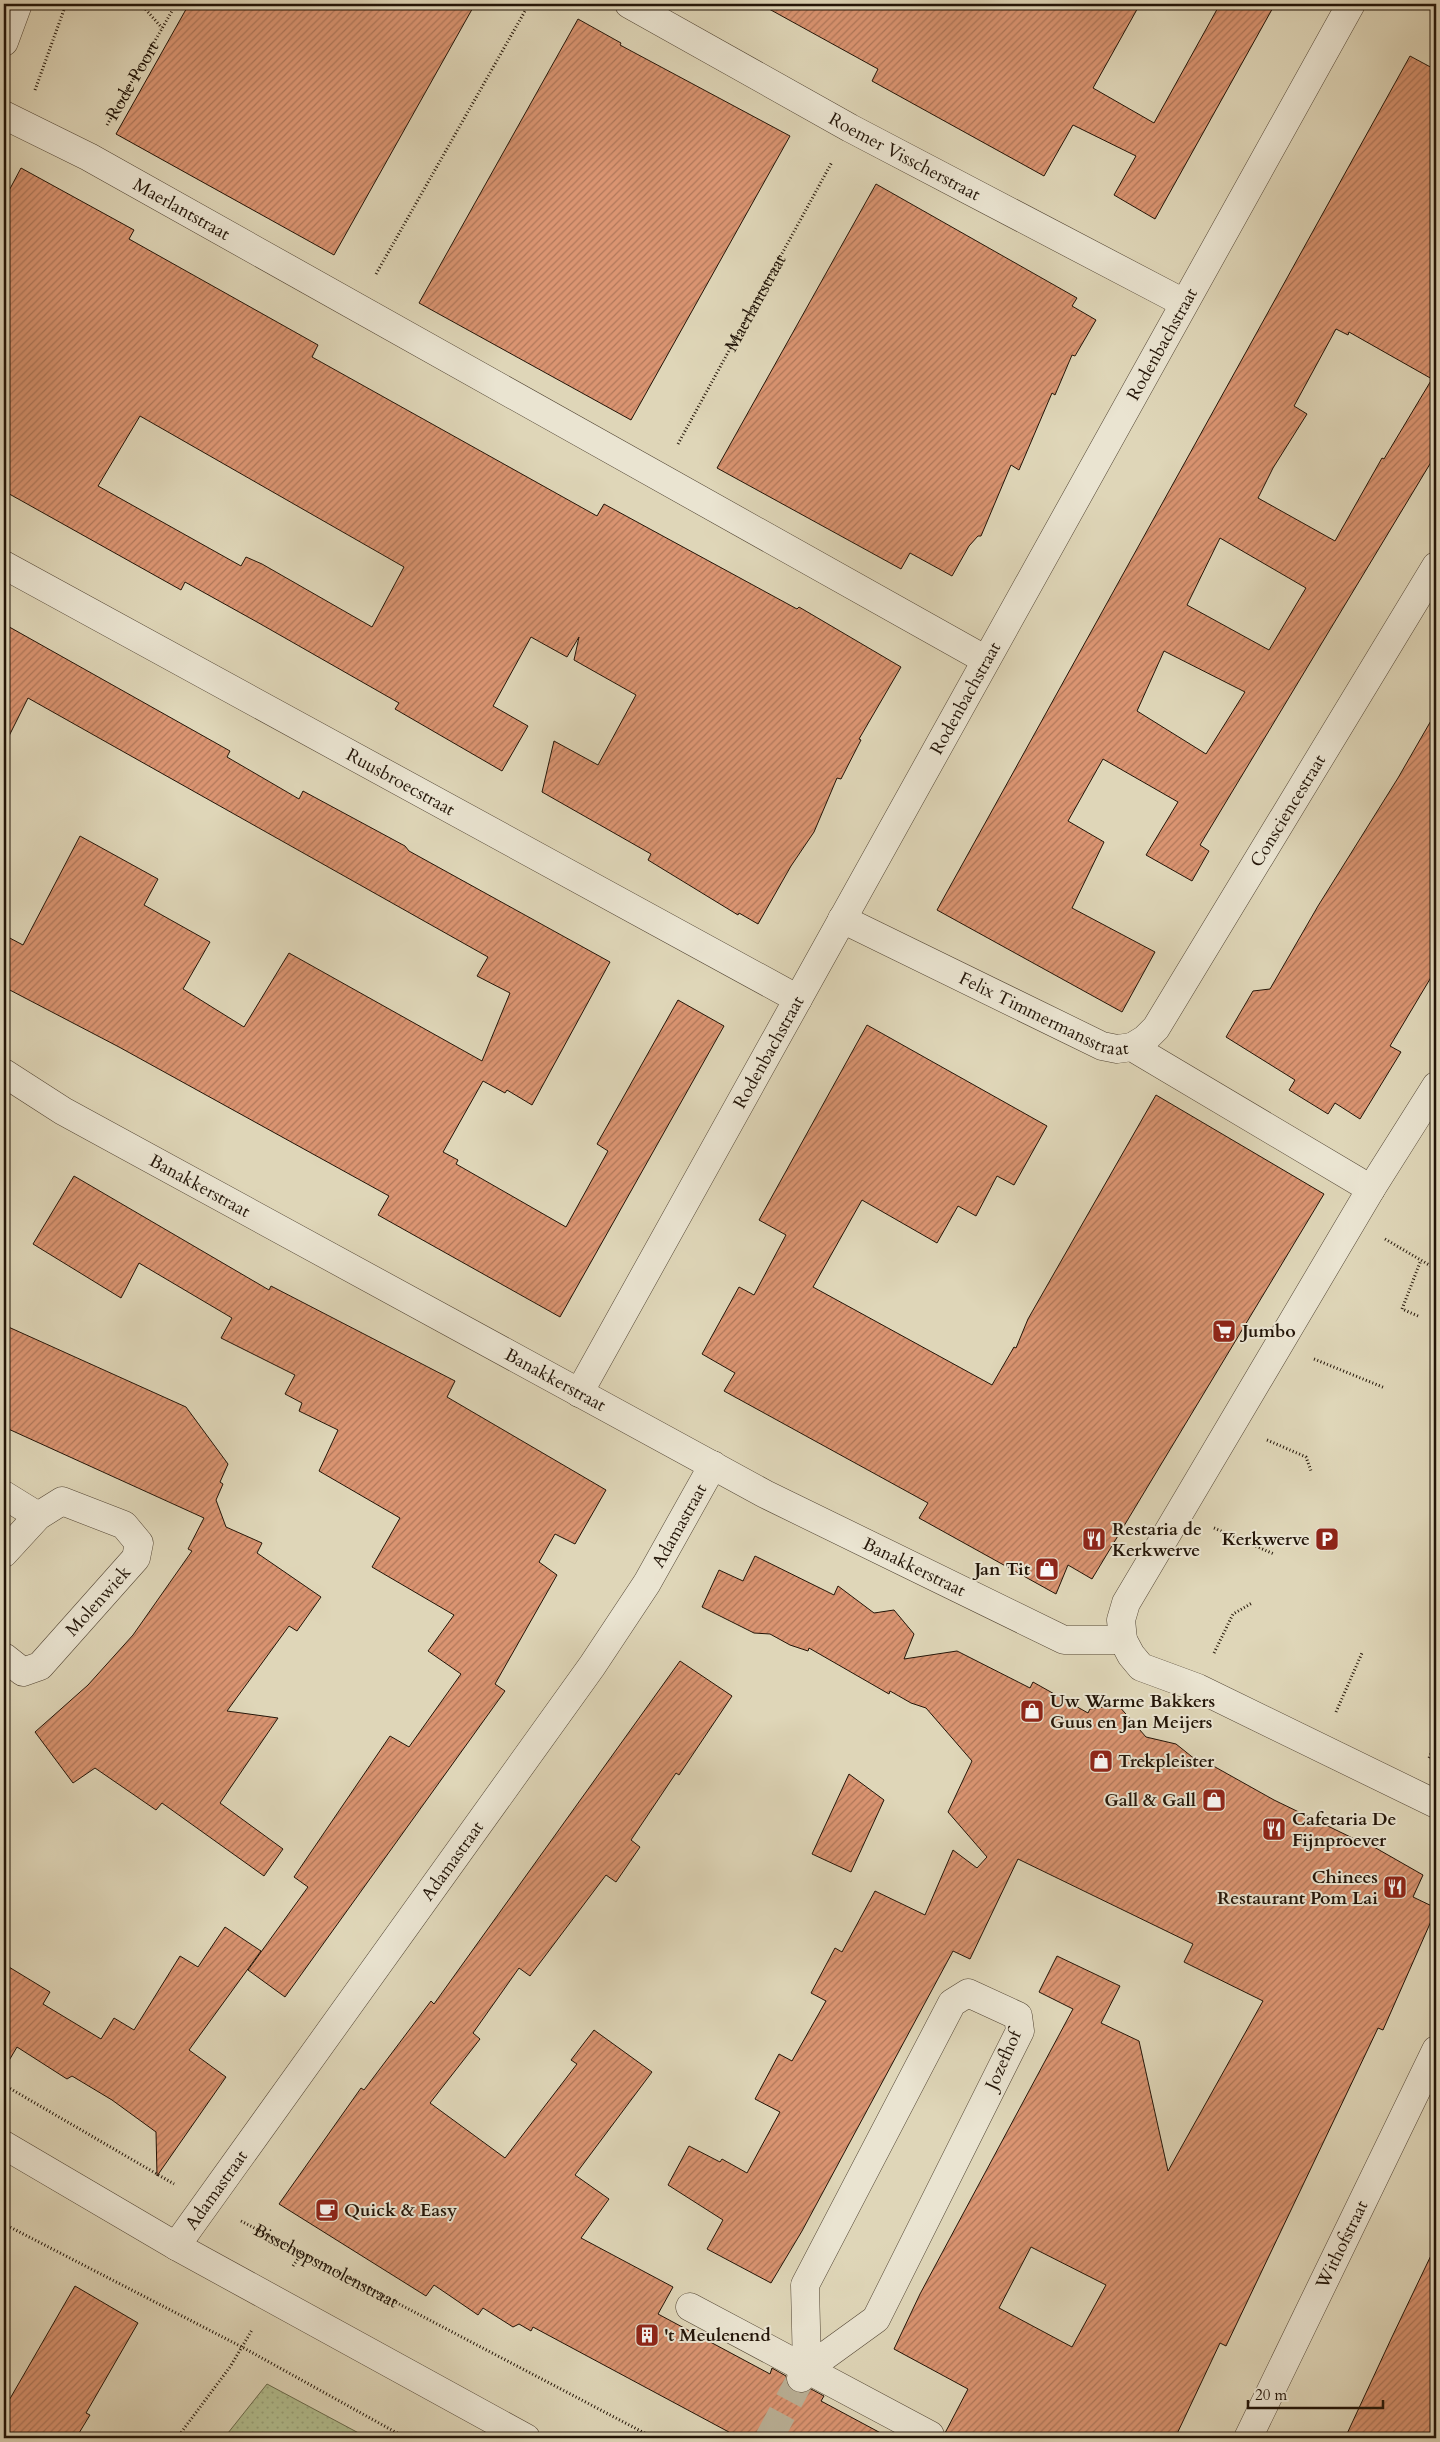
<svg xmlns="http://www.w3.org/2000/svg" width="1440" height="2442" font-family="Cardo,serif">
  <defs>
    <pattern id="grass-dots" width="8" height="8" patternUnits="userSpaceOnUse" patternTransform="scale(1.25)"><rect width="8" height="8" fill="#b2be8f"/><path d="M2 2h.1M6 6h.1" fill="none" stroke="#99a27a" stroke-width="1.8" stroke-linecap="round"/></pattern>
    <pattern id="building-hatch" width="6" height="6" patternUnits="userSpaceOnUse" patternTransform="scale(1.25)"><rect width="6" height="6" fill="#da9471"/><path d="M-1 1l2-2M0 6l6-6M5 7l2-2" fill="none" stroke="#b0785b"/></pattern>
  </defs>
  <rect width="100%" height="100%" fill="#dfd6b8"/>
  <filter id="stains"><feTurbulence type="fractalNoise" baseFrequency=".004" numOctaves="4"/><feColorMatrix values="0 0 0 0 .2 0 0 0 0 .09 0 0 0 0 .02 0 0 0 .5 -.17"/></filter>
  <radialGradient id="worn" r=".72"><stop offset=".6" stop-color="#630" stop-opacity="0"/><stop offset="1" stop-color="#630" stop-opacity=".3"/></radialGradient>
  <!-- grass -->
  <polygon fill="url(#grass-dots)" stroke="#6a6a4c" points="267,2384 368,2438 224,2438"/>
  <!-- building -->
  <g fill="url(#building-hatch)" stroke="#231508" fill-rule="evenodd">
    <polygon points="189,4 475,4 334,255 116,134"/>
    <polygon points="760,4 1140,4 1093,88 1154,123 1220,4 1275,4 1155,219 1114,195 1136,156 1073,125 1044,176 872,81 878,69"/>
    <polygon points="578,19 621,43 620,45 790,136 631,420 419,303"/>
    <path d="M 1410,56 L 1436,70 L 1436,454 L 1200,845 L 1209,851 L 1192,881 L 1146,855 L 1178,802 L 1103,759 L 1068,821 L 1104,842 L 1072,908 L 1155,952 L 1122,1012 L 937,910 ZM 1336,329 L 1348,335 L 1349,332 L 1432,379 L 1384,459 L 1382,458 L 1335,541 L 1258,498 L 1273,468 L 1307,414 L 1294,406 ZM 1220,538 L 1306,588 L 1269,650 L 1187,605 ZM 1164,651 L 1245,692 L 1206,754 L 1137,711 Z"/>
    <path d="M 21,168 L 134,230 L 129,239 L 318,345 L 312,357 L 597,516 L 604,504 L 797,609 L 799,607 L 901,667 L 859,739 L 861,740 L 841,779 L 837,778 L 814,832 L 791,866 L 758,924 L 739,913 L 738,915 L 648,860 L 651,854 L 542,792 L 554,741 L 598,765 L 636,695 L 574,660 L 579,637 L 567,657 L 531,637 L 493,706 L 528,726 L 502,771 L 395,709 L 399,703 L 257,622 L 185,582 L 181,590 L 4,491 L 4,200 ZM 140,416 L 404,567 L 372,627 L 262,564 L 246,557 L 241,566 L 98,486 Z"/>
    <polygon points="876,184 1077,298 1072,306 1096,320 1075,356 1072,355 1055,395 1052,393 1019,470 1011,465 981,536 978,536 969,546 952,576 910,553 901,569 717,468"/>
    <polygon points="4,624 230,751 227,757 299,799 303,791 405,846 409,851 610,962 532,1105 507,1090 505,1093 483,1081 443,1152 458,1160 456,1164 566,1227 608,1151 597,1144 678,1000 724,1026 560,1317 378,1215 389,1196 119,1047 4,987 4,935 23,945 80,836 158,879 144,905 210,942 183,989 244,1027 289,953 482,1061 510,993 477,976 488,957 28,698 4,746"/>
    <polygon points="1436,712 1436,969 1390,1046 1401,1052 1360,1119 1335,1103 1328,1114 1289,1090 1295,1080 1226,1037 1253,991 1270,989 1318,906 1398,778"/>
    <polygon points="867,1025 1047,1126 1014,1185 997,1176 976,1216 958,1206 937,1243 862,1200 813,1287 992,1385 1014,1347 1016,1348 1028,1319 1156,1095 1324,1194 1092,1579 1068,1565 1056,1594 919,1518 928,1503 724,1391 735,1373 702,1354 739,1287 754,1295 786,1235 759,1220"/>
    <polygon points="74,1176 269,1290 271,1286 455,1381 447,1397 606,1490 575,1544 555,1534 539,1562 557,1575 495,1684 505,1691 285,1997 248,1970 308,1887 294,1877 390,1736 409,1747 461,1674 428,1651 454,1615 372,1567 400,1518 319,1471 338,1430 299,1411 302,1403 285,1394 295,1375 221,1338 232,1318 139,1263 121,1298 33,1244"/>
    <polygon points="4,1325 186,1407 228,1464 220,1482 223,1484 216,1500 226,1527 262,1543 257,1553 321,1597 297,1631 289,1626 227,1711 278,1718 220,1803 283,1849 264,1876 162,1803 156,1810 95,1768 73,1783 35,1732 88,1685 133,1635 192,1551 188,1549 204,1518 4,1427"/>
    <path d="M 755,1556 L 834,1595 L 838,1586 L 874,1613 L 894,1610 L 914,1634 L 904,1659 L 957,1651 L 1030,1688 L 1033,1682 L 1088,1713 L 1090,1709 L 1118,1705 L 1146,1737 L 1176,1744 L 1201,1764 L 1208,1763 L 1274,1800 L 1367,1845 L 1367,1843 L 1423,1875 L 1413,1897 L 1436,1908 L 1436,1910 L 1383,2030 L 1378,2028 L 1226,2346 L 1220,2343 L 1175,2438 L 945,2438 L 945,2433 L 968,2389 L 894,2349 L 920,2294 L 1073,2009 L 1039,1992 L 1057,1956 L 1120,1986 L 1101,2023 L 1139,2041 L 1168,2171 L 1263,2001 L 1184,1962 L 1193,1944 L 1018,1859 L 970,1959 L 953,1951 L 802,2231 L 771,2283 L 707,2249 L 723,2220 L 668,2185 L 689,2146 L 720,2162 L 722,2159 L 747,2173 L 780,2112 L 755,2099 L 779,2054 L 792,2061 L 826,2001 L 811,1993 L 835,1948 L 842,1952 L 875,1891 L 925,1915 L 953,1850 L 977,1868 L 987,1857 L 948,1812 L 972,1761 L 926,1708 L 911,1703 L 890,1691 L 889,1694 L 809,1648 L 808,1651 L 790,1645 L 770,1634 L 754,1633 L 702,1607 L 719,1570 L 743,1581 ZM 1031,2247 L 1106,2285 L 1072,2347 L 999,2308 Z"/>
    <polygon points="680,1661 732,1696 679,1775 676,1773 631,1840 640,1847 616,1882 606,1875 530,1976 519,1968 473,2033 480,2039 430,2103 505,2158 577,2064 571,2060 594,2030 652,2072 575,2175 609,2199 581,2238 673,2287 658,2314 770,2374 772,2368 786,2376 787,2384 793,2391 800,2394 811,2389 824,2396 821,2401 890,2438 740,2438 533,2327 531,2331 519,2324 513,2327 483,2308 478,2315 434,2285 426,2296 279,2204 361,2088 364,2090 431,2001 434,2004"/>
    <polygon points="849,1774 884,1800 851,1872 812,1854"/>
    <polygon points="225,1927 261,1951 189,2050 226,2077 157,2176 156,2132 112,2100 72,2076 67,2079 17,2047 4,2069 4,1964 50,1992 43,2004 101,2039 114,2018 134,2030 180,1956 198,1967"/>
    <polygon points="1436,2245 1436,2438 1345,2438 1392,2337"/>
    <polygon points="75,2286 138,2323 86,2413 90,2415 76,2438 4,2438 4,2409"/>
  </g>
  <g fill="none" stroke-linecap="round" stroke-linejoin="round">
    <!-- minor-tunnel -->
    <polyline stroke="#b9af95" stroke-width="28" stroke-dasharray="28 14" stroke-linecap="butt" points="769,2438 801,2378"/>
    <!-- minor casing -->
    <g stroke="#524534" stroke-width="29">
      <g id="minor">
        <path id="s4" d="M 629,4 L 850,128 L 1184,303"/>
        <path id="s5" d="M 4,115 L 89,157 L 986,660"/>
        <path id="s6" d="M 4,565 L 798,999"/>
        <path id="s7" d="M 842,919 L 1102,1046 L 1117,1049 L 1132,1047 L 1371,1189"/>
        <path id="s8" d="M 1132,1047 L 1145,1039 L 1156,1028 L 1436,566"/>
        <path id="s9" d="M 4,1073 L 63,1111 L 765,1494 L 1064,1640 L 1123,1640"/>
        <polyline points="1436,1086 1371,1189 1126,1603 1121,1620 1123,1640 1131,1655 1141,1667 1198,1688 1436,1804"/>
        <path id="s10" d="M 579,1393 L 1351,4"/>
        <polyline points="4,1495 38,1516"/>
        <polyline points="4,1553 38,1516 62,1501 124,1525 139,1543 136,1558 40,1666 23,1672 4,1657"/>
        <polyline points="4,2145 176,2246 526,2438"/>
        <path id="s11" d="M 176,2246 L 592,1666 L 647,1583 L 713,1465"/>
        <polyline points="690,2307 930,2435"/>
        <polyline points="801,2378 807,2369 805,2285 952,2003 968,1993 1018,2016 1020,2031 876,2319 807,2369"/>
        <path id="s12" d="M 1248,2438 L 1436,2050"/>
      </g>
    </g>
    <!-- tertiary casing -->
    <g stroke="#524534" stroke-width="29">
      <polyline id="tertiary" points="4,42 18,4"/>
    </g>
    <!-- path -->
    <g stroke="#231508" stroke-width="3" stroke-dasharray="1 2.5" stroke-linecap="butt">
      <polyline points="141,4 162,28"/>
      <polyline points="35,90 66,4"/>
      <path id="s1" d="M 107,125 L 176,4"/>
      <polyline points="376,274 529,4"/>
      <path id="s2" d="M 678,444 L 832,162"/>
      <polyline points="1385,1239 1436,1269"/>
      <polyline points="1418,1316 1402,1309 1421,1260"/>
      <polyline points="1314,1359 1385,1388"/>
      <polyline points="1267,1440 1306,1457 1311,1471"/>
      <polyline points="1214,1528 1274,1554"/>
      <polyline points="1214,1653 1233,1614 1252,1603"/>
      <polyline points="1336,1712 1362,1653"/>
      <polyline points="1429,1758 1436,1743"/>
      <polyline points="4,2085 174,2184"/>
      <path id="s3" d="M 241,2221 L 654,2438"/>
      <polyline points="4,2224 242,2347 406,2438"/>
      <polyline points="293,2266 302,2253"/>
      <polyline points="177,2438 230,2367 252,2330"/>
    </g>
    <!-- minor -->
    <use href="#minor" stroke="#eae4d1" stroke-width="28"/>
    <!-- tertiary -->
    <use href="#tertiary" stroke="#eae4d1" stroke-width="28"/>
  </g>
  <!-- icons -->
  <defs>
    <g id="supermarket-square" transform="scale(1.25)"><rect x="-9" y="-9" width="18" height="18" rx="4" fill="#8f2418" stroke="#eae4d1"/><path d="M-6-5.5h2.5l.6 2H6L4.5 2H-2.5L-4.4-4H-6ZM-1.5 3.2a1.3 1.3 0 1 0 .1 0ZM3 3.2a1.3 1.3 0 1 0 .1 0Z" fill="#fff"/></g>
    <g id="restaurant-square" transform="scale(1.25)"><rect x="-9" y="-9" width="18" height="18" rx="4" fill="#8f2418" stroke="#eae4d1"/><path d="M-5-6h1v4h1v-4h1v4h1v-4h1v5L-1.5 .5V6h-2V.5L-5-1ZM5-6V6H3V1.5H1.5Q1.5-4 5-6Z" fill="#fff"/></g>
    <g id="parking-square" transform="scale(1.25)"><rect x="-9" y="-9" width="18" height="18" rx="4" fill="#8f2418" stroke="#eae4d1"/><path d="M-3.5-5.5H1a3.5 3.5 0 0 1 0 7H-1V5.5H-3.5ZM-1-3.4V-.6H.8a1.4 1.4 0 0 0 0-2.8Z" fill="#fff"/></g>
    <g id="shop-square" transform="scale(1.25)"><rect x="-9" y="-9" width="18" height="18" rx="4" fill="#8f2418" stroke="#eae4d1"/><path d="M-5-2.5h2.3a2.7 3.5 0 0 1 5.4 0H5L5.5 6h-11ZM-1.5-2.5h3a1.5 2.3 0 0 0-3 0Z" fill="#fff"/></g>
    <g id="cafe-square" transform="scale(1.25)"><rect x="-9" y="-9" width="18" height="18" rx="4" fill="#8f2418" stroke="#eae4d1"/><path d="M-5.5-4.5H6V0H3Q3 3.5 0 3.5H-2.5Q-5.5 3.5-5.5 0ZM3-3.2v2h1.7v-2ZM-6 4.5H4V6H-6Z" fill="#fff"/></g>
    <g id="building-square" transform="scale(1.25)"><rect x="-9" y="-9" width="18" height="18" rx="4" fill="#8f2418" stroke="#eae4d1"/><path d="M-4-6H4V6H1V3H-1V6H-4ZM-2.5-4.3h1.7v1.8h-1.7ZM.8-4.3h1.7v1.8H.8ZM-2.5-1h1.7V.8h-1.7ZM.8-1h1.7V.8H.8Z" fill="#fff"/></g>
  </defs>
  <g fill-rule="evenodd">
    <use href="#supermarket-square" x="1224" y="1331"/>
    <use href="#restaurant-square" x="1094" y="1539"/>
    <use href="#parking-square" x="1327" y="1539"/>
    <use href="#shop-square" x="1047" y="1569"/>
    <use href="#shop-square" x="1032" y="1711"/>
    <use href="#shop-square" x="1101" y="1761"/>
    <use href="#shop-square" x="1214" y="1800"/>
    <use href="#restaurant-square" x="1274" y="1829"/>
    <use href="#restaurant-square" x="1395" y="1887"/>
    <use href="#cafe-square" x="327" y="2210"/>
    <use href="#building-square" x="647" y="2335"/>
  </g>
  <g text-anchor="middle" stroke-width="4" stroke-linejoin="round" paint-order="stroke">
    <!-- street labels -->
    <g font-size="18" fill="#231508" stroke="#eae4d1">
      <text dy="6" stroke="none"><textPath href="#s1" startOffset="51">Rode Poort</textPath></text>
      <text dy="6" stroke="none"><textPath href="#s4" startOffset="315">Roemer Visscherstraat</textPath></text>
      <text dy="6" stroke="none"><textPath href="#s5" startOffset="201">Maerlantstraat</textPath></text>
      <text dy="6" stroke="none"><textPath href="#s2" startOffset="161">Maerlantstraat</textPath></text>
      <text dy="6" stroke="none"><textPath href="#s10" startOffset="1200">Rodenbachstraat</textPath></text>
      <text dy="6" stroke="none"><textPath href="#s10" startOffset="795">Rodenbachstraat</textPath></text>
      <text dy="6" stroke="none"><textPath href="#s6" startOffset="452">Ruusbroecstraat</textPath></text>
      <text dy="6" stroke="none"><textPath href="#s8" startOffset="285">Consciencestraat</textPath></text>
      <text dy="6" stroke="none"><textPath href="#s7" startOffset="224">Felix Timmermansstraat</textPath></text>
      <text dy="6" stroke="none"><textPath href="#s10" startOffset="390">Rodenbachstraat</textPath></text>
      <text dy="6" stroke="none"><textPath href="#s9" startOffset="226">Banakkerstraat</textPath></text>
      <text dy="6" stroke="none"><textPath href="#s9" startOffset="631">Banakkerstraat</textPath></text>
      <text dy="6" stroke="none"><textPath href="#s11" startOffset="879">Adamastraat</textPath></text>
      <text dy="6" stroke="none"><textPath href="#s9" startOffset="1036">Banakkerstraat</textPath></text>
      <text transform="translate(98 1601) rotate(-48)" y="6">Molenwiek</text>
      <text dy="6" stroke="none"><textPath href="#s11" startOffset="474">Adamastraat</textPath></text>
      <text transform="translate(1003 2060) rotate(-66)" y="6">Jozefhof</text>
      <text dy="6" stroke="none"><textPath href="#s11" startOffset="69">Adamastraat</textPath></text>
      <text dy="6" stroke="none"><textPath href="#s12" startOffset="215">Withofstraat</textPath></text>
      <text dy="6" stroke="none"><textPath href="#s3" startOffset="96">Bisschopsmolenstraat</textPath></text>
    </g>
    <!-- poi labels -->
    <g font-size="18" font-weight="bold" fill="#231508" stroke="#eae4d1" text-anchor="start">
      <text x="1242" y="1337">Jumbo</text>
      <text x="1112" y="1535">Restaria de<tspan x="1112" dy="21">Kerkwerve</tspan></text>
      <text x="1310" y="1545" text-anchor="end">Kerkwerve</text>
      <text x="1030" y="1575" text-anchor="end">Jan Tit</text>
      <text x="1050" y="1707">Uw Warme Bakkers<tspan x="1050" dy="21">Guus en Jan Meijers</tspan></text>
      <text x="1118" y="1767">Trekpleister</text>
      <text x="1196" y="1806" text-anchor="end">Gall &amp; Gall</text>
      <text x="1292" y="1825">Cafetaria De<tspan x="1292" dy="21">Fijnproever</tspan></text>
      <text x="1378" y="1883" text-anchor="end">Chinees<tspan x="1378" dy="21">Restaurant Pom Lai</tspan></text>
      <text x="344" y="2216">Quick &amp; Easy</text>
      <text x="664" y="2341">'t Meulenend</text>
    </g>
  </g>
  <!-- margin -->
  <rect width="1440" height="2442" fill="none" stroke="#dfd6b8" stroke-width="20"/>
  <rect x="5" y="5" width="1430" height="2432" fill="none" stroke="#231508" stroke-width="2.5"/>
  <rect x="10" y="10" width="1420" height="2422" fill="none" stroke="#231508"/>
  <!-- scale -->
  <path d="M1248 2400v8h135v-8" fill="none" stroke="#231508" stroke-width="2.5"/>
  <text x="1255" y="2400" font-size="15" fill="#231508" stroke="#eae4d1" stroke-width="4" paint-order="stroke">20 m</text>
  <rect width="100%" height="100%" filter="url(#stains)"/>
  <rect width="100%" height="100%" fill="url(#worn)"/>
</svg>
